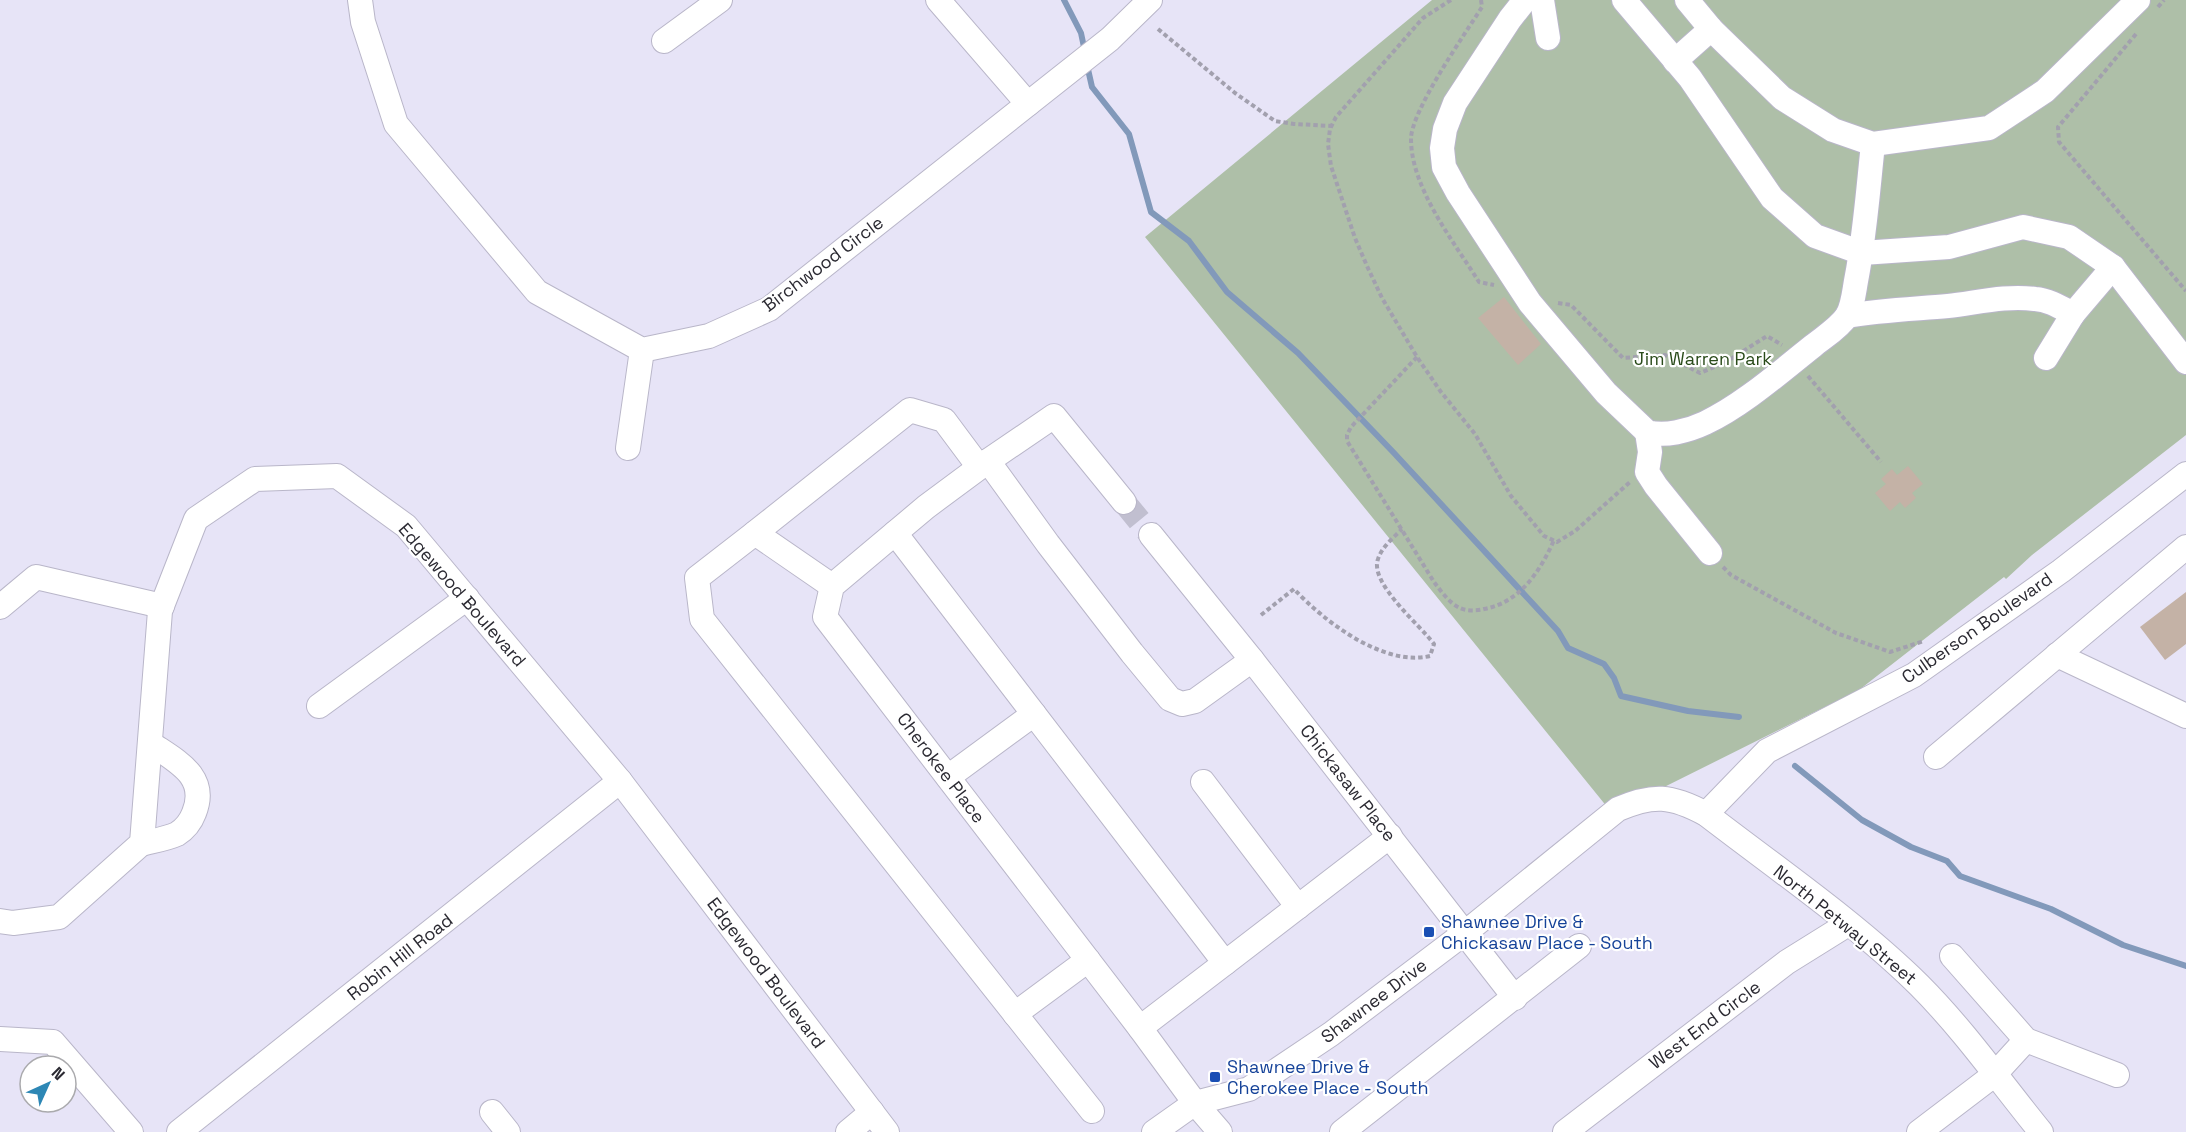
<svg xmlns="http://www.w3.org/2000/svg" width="2186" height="1132" font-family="'Space Grotesk',sans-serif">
  <rect width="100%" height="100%" fill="#e7e4f7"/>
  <!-- green -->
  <polygon fill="#aebfa8" points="1432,0 2186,0 2186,435 2032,555 2006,579 2004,577 1859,690 1612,813 1145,237"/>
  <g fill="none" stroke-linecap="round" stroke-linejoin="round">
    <!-- stream -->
    <g stroke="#8299ba" stroke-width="6">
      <polyline points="1064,0 1081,33 1085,52"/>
      <polyline points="1087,65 1092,87 1129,134 1151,212 1189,241 1227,292 1298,353 1394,453 1558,631 1568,648 1604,664 1614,678 1621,696 1688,711 1739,717"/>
      <polyline points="1795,766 1862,820 1911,847 1947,861 1960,876 2051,909 2123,945 2186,966"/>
    </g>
  </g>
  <!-- building -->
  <g fill="#c4b2a6">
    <polygon points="1504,297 1541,344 1518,365 1478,318"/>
    <polygon points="1908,466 1923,484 1912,493 1916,498 1905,508 1900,502 1890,511 1875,493 1886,484 1881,479 1892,469 1897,475"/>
    <polygon points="2186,592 2186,644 2165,660 2140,627"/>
  </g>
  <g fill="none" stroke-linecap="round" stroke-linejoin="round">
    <!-- minor-tunnel -->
    <polyline stroke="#c1bfd0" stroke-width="24" stroke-dasharray="24 12" stroke-linecap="butt" points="1124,502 1151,535"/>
    <!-- minor casing -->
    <g stroke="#b9b6c9" stroke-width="26">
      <g id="minor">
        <polyline points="360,0 363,22 396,124 537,292 642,350 709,336 769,309 1110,39 1150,0"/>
        <polyline points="938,0 1028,104"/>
        <path d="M 1525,0 L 1510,19 L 1455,103 L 1445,129 L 1442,148 L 1444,167 L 1458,193 L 1530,303 L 1606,393 L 1647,432 C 1665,437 1688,431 1705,423 C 1743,405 1780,372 1813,346 C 1824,337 1839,328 1847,316 C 1853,306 1854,292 1856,281 C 1865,235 1868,190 1873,144"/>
        <polyline points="1542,0 1548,38"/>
        <polyline points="1624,0 1690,78 1772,198 1815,236 1862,253 1949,247 2023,227 2069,237 2113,267 2186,362"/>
        <polyline points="1687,0 1711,29 1782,98 1833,130 1873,144 1989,128 2045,91 2138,0"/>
        <polyline points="664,41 720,0"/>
        <polyline points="1675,61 1711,29"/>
        <path d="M 1847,316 C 1881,310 1914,309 1948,306 C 1976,303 2006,295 2035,299 C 2049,300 2060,307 2073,314"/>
        <polyline points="2046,358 2073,314 2113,267"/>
        <polyline points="1647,432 1650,452 1647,472 1656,486 1710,553"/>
        <polyline points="628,448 642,350"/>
        <polyline points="988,461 1048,544 1132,653 1170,699 1182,704 1195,701 1252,660"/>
        <polyline points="1124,502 1054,416 988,461 926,507 832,586 825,617 1140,1028 1195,1103 1220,1132"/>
        <polyline points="755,533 910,410 944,420 979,467"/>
        <polyline points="895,533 1225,963 1140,1028"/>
        <polyline points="1151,535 1252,660 1515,998"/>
        <polyline points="832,586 755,533 697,578 702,619 1092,1111"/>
        <polyline points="0,607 36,577 162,606"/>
        <polyline points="2057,655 2186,716"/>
        <polyline points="319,706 467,598"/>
        <polyline points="1936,757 2186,547"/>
        <polyline points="948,777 1034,714"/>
        <polyline points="1203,782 1298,907"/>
        <polyline points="1706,814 1767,751 1914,675 2061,571 2186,474"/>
        <path d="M 141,844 C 152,841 166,839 177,834 C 185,829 191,821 194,813 C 209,776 176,761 150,743"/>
        <polyline points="0,921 13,923 59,917 142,843 160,611 196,519 255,479 337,476 406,526 620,781 887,1132"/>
        <polyline points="1952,956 2026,1040 2117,1075"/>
        <polyline points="1225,963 1390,836"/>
        <polyline points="1015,1014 1088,960"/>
        <polyline points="0,1039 53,1042 131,1132"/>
        <polyline points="492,1112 508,1132"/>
        <polyline points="179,1132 620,781"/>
        <polyline points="848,1132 872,1112"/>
        <path d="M 1154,1132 L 1195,1103 L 1249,1089 L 1331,1034 L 1466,932 L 1618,809 C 1653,794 1671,795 1706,814 C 1776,868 1856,923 1919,985 C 1964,1030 2001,1083 2041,1132"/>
        <polyline points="1342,1132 1579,946"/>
        <polyline points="1565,1132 1787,962 1848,924"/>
        <polyline points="1919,1132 1994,1075 2026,1040"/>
      </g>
    </g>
    <!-- path -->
    <g stroke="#a2a0ae" stroke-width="4" stroke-dasharray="4.5 3" stroke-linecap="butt">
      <polyline points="1451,0 1423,18 1336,117 1330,129 1328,144 1331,166 1355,238 1367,266 1382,298 1417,357 1441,392 1475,434 1511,496 1544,536 1557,542 1575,531 1630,482"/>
      <path d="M 1481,0 L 1482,7 C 1465,34 1411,111 1411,139 C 1411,188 1454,242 1479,282 L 1494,285"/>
      <polyline points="2158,7 2164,0"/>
      <polyline points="1158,29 1235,93 1275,121 1294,124 1332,126"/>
      <polyline points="2136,34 2058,127 2059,142 2186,291"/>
      <polyline points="1558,303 1571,305 1623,358 1665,355 1700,373 1726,362 1767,336 1782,345"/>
      <path d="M 1417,357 L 1351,427 L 1347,435 L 1347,441 L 1434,582 C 1441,591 1449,603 1460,608 C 1466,611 1477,611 1484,609 C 1519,603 1540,572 1554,540"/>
      <polyline points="1808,376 1881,462"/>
      <polyline points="1723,567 1731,575 1836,633 1890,652 1924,641"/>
      <path d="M 1261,615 L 1294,589 C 1324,621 1383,667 1430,656 L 1434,644 C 1420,625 1369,583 1378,559 C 1382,547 1393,538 1402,529"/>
    </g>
    <!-- minor -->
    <use href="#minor" stroke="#fff" stroke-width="24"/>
  </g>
  <!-- markers -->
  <g fill="#1a4fb4" stroke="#fff" stroke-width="2">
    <rect x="1423" y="926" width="12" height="12" rx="3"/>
    <rect x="1209" y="1071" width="12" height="12" rx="3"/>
  </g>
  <g text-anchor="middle" stroke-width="4.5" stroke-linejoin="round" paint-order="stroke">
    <!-- street labels -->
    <g font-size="18" fill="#2b2a32" stroke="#fff">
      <text transform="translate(823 264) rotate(-37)" y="6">Birchwood Circle</text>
      <text transform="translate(462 595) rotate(49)" y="6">Edgewood Boulevard</text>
      <text transform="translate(1977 628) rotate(-35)" y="6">Culberson Boulevard</text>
      <text transform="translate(941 768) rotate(53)" y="6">Cherokee Place</text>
      <text transform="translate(1348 783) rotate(52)" y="6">Chickasaw Place</text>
      <text transform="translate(1845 925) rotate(39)" y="6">North Petway Street</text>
      <text transform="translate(400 957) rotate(-38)" y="6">Robin Hill Road</text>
      <text transform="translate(766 973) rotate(53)" y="6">Edgewood Boulevard</text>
      <text transform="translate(1374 1001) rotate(-37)" y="6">Shawnee Drive</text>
      <text transform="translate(1705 1025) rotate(-37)" y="6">West End Circle</text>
    </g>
    <!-- park labels -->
    <g font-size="18" fill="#2a4b1a" stroke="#fff">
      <text x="1703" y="365">Jim Warren Park</text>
    </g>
    <!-- transit labels -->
    <g font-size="18" fill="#164399" stroke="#fff" text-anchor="start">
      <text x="1441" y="928">Shawnee Drive &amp;<tspan x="1441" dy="21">Chickasaw Place - South</tspan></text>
      <text x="1227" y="1073">Shawnee Drive &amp;<tspan x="1227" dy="21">Cherokee Place - South</tspan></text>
    </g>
  </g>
  <!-- north arrow -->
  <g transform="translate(48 1084) rotate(45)"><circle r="28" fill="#ffffff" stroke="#aaaaad" stroke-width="1.5"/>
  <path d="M0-4.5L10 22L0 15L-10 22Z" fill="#2d87b5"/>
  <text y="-9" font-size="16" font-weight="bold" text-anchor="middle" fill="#2b2a32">N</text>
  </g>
</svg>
